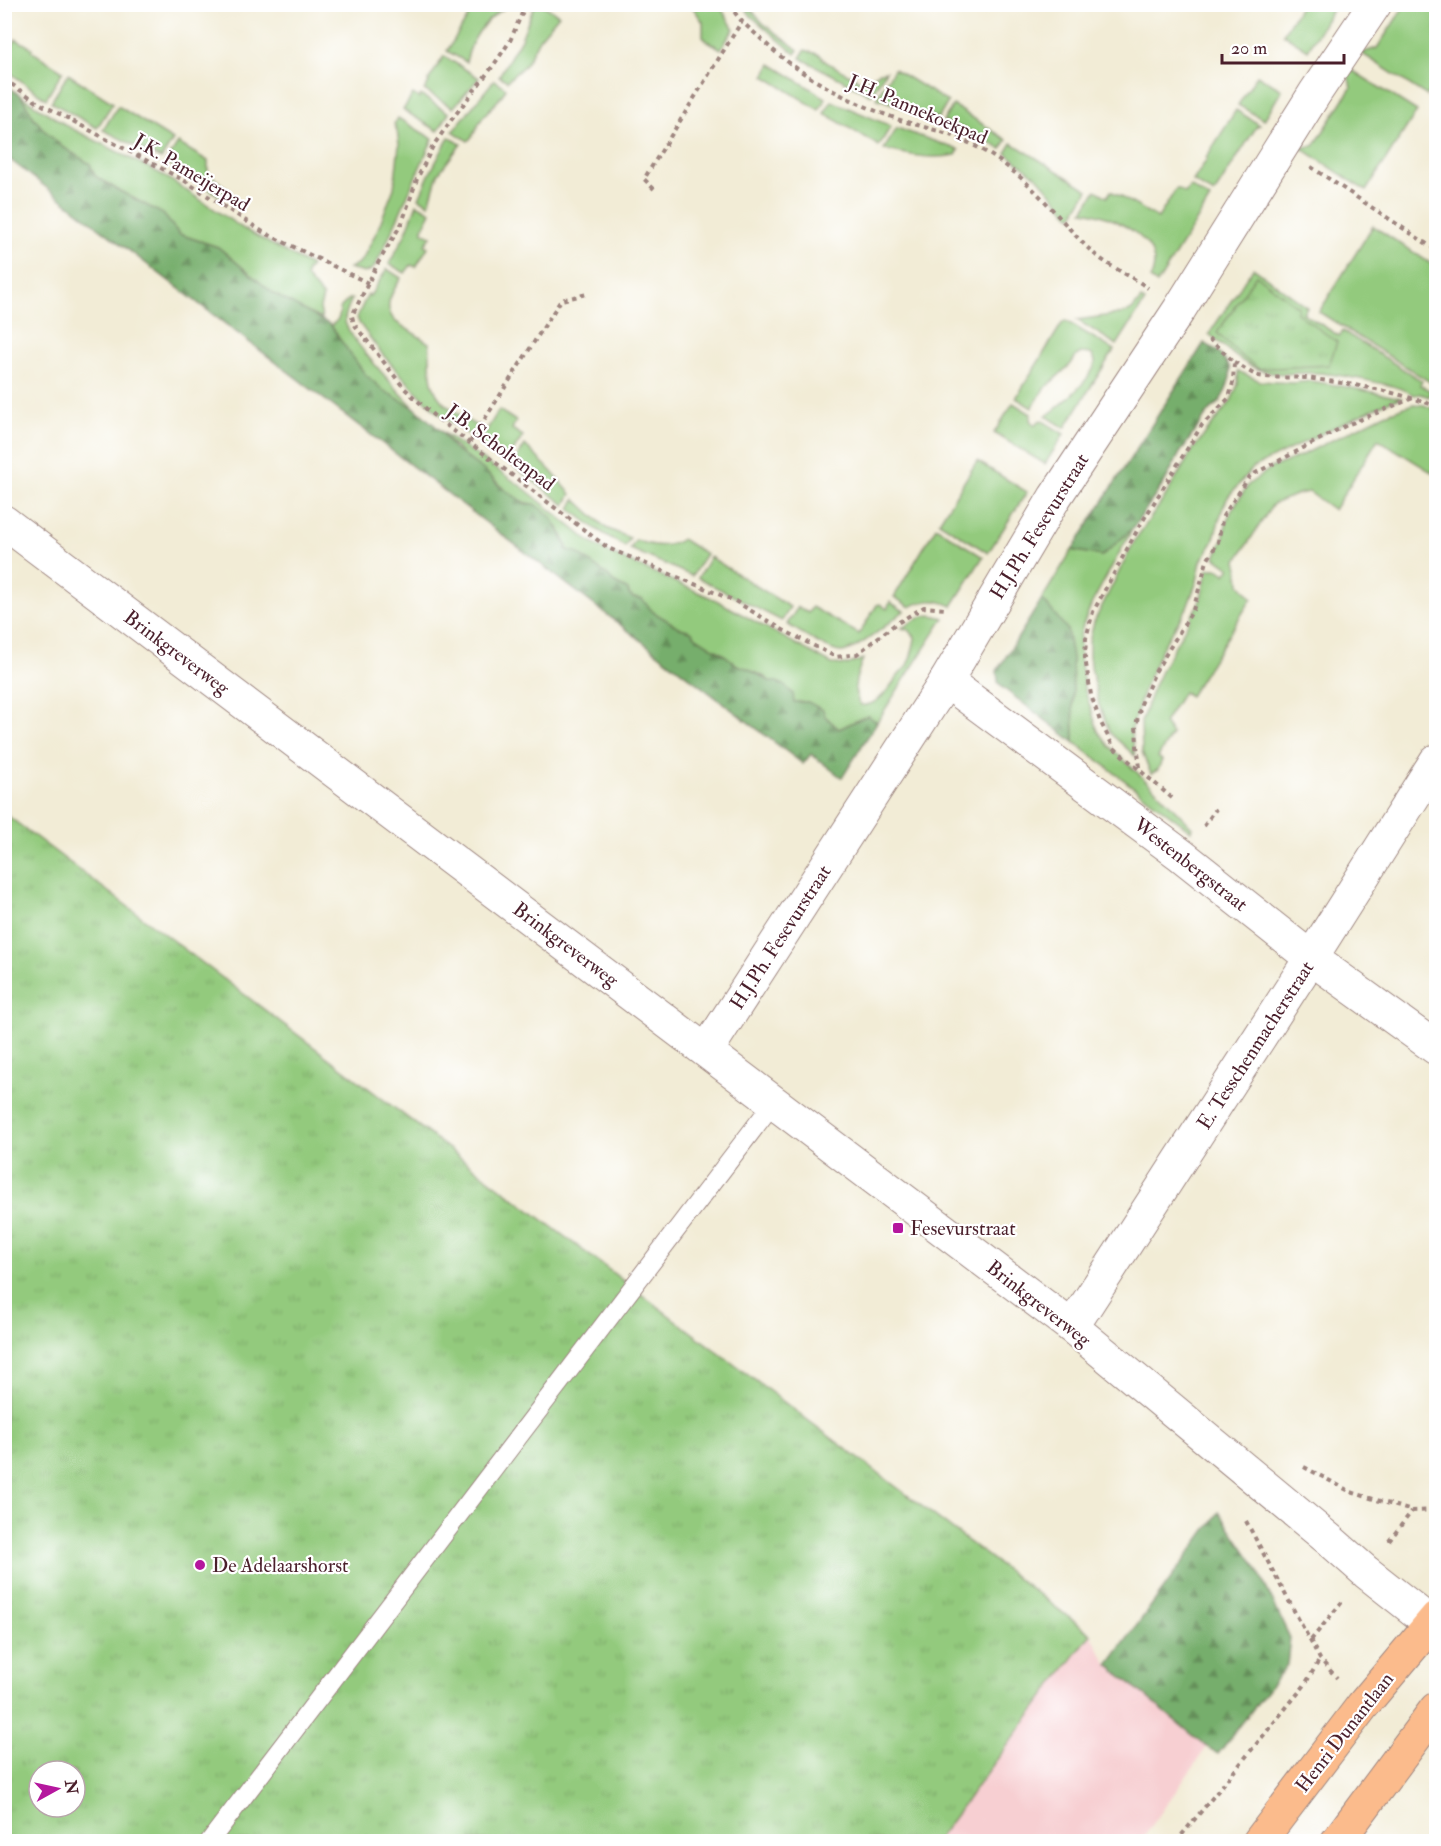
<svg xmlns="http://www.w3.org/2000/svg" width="1441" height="1846" font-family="'IM FELL Double Pica',serif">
  <defs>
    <pattern id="forest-firs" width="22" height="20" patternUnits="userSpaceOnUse" patternTransform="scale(1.5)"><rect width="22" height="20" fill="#76ae6c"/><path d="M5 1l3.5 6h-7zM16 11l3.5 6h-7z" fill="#638d59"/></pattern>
    <pattern id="park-tufts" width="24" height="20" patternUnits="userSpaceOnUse" patternTransform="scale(1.5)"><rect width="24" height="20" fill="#93ca7d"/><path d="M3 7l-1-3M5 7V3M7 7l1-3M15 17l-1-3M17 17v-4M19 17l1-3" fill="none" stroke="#80ad6c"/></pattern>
  </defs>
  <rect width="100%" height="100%" fill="#fff"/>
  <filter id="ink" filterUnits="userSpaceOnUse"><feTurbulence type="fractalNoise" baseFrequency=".0167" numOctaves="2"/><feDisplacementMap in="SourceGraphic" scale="12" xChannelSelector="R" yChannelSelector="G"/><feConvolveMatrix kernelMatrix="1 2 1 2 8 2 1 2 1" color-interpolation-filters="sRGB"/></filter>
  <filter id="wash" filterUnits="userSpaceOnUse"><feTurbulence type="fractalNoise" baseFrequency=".008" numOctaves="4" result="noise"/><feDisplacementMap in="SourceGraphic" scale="24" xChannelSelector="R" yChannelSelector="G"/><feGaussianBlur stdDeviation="1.35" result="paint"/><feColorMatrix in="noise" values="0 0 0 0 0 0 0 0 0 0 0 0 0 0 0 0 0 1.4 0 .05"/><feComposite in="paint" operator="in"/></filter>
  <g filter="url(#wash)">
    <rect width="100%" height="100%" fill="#f2ecd6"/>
    <!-- built -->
    <polygon fill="#f7cfd2" points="1091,1634 1108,1665 1207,1747 1141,1841 936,1842"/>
    <!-- green -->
    <g fill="#93ca7d" stroke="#6e7454" stroke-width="1.5">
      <path d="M 476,4 L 496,5 L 503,9 C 484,21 471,40 466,62 L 447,51 Z"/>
      <polygon points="535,4 543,5 559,15 539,39 526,64 507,81 499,76 521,39"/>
      <polygon points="691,5 719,5 734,29 721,49 703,38 703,22"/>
      <polygon points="743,5 747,5 763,23 798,50 795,54 751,16"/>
      <polygon points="1301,5 1335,5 1308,50 1283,34"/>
      <polygon points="1405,5 1436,5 1436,81 1427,96 1361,53 1377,48"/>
      <polygon points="16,39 32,48 31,51 63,71 46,99 5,69 5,57"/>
      <polygon points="805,50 820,55 826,62 859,80 867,80 880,72 886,71 871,95 800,58"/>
      <polygon points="444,56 479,78 453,108 424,90 429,82 428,81"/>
      <polygon points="771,64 826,98 819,110 764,76"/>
      <polygon points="894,69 948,102 938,119 876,98"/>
      <polygon points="1350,69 1417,111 1366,191 1300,147 1314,146 1351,88 1348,74"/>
      <polygon points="68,74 113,103 97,128 51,102"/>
      <polygon points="1257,75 1282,90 1264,120 1238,105"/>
      <path d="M 494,80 L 506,88 C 501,100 492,106 484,116 C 477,124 476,134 468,141 L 453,131 Z"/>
      <polygon points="413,94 419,98 421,95 449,113 438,131 403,110"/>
      <polygon points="21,96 69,127 163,175 244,229 311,266 307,271 306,277 323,297 320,308 322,319 304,311 274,294 218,247 179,234 163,214 116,189 95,176 90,164 61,146 45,131 34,118"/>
      <polygon points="832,101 891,126 879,146 824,113"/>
      <polygon points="953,105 1007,140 1001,149 968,130 943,121"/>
      <polygon points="118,106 173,140 161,159 103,130"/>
      <polygon points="1236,110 1260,125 1257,126 1214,194 1193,181 1207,159 1206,158"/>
      <path d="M 398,118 L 433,139 C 412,181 397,225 375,266 L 371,270 L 364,273 L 349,268 L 359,263 L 363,258 L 377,231 L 394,188 L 399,145 L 397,131 L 394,124 Z"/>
      <path d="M 897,128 L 959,150 L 956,155 C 931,160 907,155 884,149 Z"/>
      <polygon points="449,137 461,144 438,174 429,204 419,198 429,175"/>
      <polygon points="178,143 208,161 208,173 226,188 221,197 166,162"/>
      <polygon points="1012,143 1088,190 1072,217 1038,178 1006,153"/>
      <path d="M 1190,186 L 1210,199 L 1157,284 L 1150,279 C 1169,241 1112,215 1083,211 L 1096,190 L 1107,197 L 1111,191 L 1158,218 L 1176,189 L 1179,189 L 1185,193 Z"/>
      <polygon points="417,204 431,212 423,228 423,232 431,236 425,245 428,247 416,267 411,265 405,273 389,264 405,235"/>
      <polygon points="1373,226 1436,267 1436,386 1319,312"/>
      <path d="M 1253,268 L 1307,307 L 1303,313 L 1339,336 L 1343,331 L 1422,381 L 1420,385 L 1431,391 L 1429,397 L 1421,394 L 1413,395 C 1404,385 1334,374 1318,373 C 1301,372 1283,376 1267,372 C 1242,366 1228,349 1209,334 Z"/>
      <path d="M 387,269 L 401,278 C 392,293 381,307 396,322 L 429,343 C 432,364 426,385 443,402 C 446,406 451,408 454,411 C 462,416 469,423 478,426 L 472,437 L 437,412 L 414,389 L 382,354 L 359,323 L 357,317 L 368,294 L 370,296 Z"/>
      <path d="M 349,299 L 352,299 C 349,305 345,315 345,321 C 347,337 401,394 415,408 C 405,403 394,398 385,392 C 362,378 344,348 331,325 C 339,320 340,317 340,308 Z"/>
      <polygon points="1141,299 1145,301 1117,345 1077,320 1126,313 1132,310"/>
      <path d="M 1066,321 L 1114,350 L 1065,428 L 1046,416 C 1058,408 1094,378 1095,362 C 1095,358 1093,357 1091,354 L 1081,353 L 1076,356 L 1071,364 L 1044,389 L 1032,408 L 1016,398 L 1063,322 Z"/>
      <polygon points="1238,371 1260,381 1293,383 1311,381 1347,387 1402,398 1388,402 1339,425 1254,467 1228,497 1222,510 1213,542 1201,561 1197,581 1187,608 1163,646 1144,689 1131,732 1135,756 1110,733 1099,705 1089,658 1089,642 1094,622 1135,540 1163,500 1194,448 1231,401 1238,384"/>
      <polygon points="1013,403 1031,414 1030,420 1033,424 1035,424 1041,420 1064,434 1045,464 994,433"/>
      <polygon points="1413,404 1424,405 1436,410 1436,475 1378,439 1334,510 1309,492 1298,494 1273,504 1237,560 1240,584 1252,598 1190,696 1183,692 1164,723 1172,734 1158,757 1162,760 1158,770 1151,774 1142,752 1141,722 1153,688 1163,667 1200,601 1208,569 1218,569 1225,574 1230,568 1215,557 1223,540 1227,520 1233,508 1249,484 1259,477 1271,468 1298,457 1385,414"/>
      <polygon points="499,410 516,421 512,429 523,436 507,461 479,442"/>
      <path d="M 441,431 L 525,489 L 590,542 L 607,552 L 716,600 L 832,664 L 847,665 L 863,659 C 857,674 850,691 861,705 C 878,707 889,688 898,676 C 901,672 905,669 908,665 C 910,661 915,641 915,637 L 909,630 L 902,628 C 919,618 924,611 944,618 L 877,722 L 868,716 L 864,717 L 839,729 L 808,702 L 793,702 L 765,677 L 737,665 L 726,656 L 696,637 L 691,631 L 680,628 L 653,612 L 642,600 L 633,598 L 629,594 L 628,590 L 613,582 L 607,575 L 576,552 L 568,550 L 560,530 L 534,504 C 512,503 499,482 483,470 C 465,456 456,450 441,431 Z"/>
      <polygon points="525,445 551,471 571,494 565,505 512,465"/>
      <polygon points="977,461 1027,492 988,553 939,522"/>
      <polygon points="575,499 606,528 630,538 625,547 596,529 570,509"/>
      <path d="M 936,527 L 983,557 L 952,606 C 936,599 925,599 910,607 L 894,597 Z"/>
      <polygon points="1133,528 1092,603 1083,625 1080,636 1080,656 1084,687 1098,731 1109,746 1159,793 1192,827 1191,831 1074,742 1072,658 1067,630 1042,599 1072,550 1102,556"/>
      <path d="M 682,539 L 706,554 L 692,576 L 630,549 L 636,540 C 651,546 668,549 682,539 Z"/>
      <polygon points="710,557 790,607 782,621 698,578"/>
      <path d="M 890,602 L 904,611 C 892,620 855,653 841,652 C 829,652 799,631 787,624 L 798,607 L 808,613 L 812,607 L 859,634 L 877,605 L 880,604 L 887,609 Z"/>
    </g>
    <!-- forest -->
    <g fill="url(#forest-firs)" stroke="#60664c" stroke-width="1.5">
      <polygon points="5,87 10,88 21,96 34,118 45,131 61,146 90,164 95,176 116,189 163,214 179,234 218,247 274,294 331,325 339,338 365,374 384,391 415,408 441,431 454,449 485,471 498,485 526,504 534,504 542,509 553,519 568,550 576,552 607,575 613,582 628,590 629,594 633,598 642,599 653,612 680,628 691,631 696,637 726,656 737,665 749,669 771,682 777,682 784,685 793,694 794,702 808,702 823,710 825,716 839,729 864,717 868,716 877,722 842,778 811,754 803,764 5,156"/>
      <polygon points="1204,343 1218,351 1230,368 1230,377 1226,390 1220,401 1206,415 1180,453 1164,483 1133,528 1102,556 1072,550"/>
      <polygon points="1042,599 1067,629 1072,658 1074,742 1003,688 998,682 997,671"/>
      <polygon points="1219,1512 1257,1568 1290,1638 1287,1665 1218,1754 1207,1747 1108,1665"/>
    </g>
    <!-- park -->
    <g fill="url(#park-tufts)" stroke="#6e7454" stroke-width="1.5" fill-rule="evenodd">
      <polygon points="1256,275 1298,307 1297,313 1337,342 1329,365 1259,369 1240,355 1217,333"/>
      <path d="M 4,813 L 1091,1634 L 936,1841 L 5,1841 ZM 39,1771 L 75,1771 L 75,1807 L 39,1807 Z"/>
    </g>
  </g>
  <g filter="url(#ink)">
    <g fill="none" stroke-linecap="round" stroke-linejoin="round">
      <!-- service casing -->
      <g stroke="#9e8680" stroke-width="20">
        <polyline id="service" points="209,1842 774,1102"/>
      </g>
      <!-- minor casing -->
      <g stroke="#9e8680" stroke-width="35">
        <g id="minor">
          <polyline points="946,681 1181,855 1311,958 1436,1048"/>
          <polyline points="707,1050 946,681 1055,497 1179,310 1315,93 1375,4"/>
          <polyline points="1072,1327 1311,958 1436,761"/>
        </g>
      </g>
      <!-- tertiary casing -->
      <g stroke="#9e8680" stroke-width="35">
        <polyline id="tertiary" points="4,522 1072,1327 1332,1542 1366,1572 1432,1624"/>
      </g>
      <!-- primary casing -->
      <g stroke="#9e8680" stroke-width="35">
        <g id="primary">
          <polyline points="1259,1842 1363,1705 1436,1618"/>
          <polyline points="1337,1842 1436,1709"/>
        </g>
      </g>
      <!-- path -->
      <g stroke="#9e8680" stroke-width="4" stroke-dasharray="4.5 4.5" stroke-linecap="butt">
        <polyline points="526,4 510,41 493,66 452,119 433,146 417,179 402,223 378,263 352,316 354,324 404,388 433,415 608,548 735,601 783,630 836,657 857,654 894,625 924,607 945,609"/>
        <path d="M 730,4 C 736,18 749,28 760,38 C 799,76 849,102 900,120 C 922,127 944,131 965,141 C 991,153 1015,171 1035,191 C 1054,210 1071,232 1091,251 C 1107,266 1130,275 1148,288"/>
        <polyline points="4,79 37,102 185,181 263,232 368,283"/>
        <polyline points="1311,167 1436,250"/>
        <polyline points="654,189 644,179 742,21"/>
        <path d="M 1234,362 C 1242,366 1251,374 1259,376 C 1277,379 1296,376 1314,379 C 1358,385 1394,391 1436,406"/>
        <polyline points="470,442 561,300 587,294"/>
        <polyline points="1140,767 1137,746 1136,725 1141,704 1155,672 1193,610 1207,561 1218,542 1223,516 1250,476 1347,425 1413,398"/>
        <polyline points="1172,798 1114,748 1100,721 1091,695 1085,658 1086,638 1093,612 1139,527 1202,425 1229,398 1233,383 1234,362 1207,337"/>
        <polyline points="1204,826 1216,809"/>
        <polyline points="1304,1467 1351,1492 1412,1511 1436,1510"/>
        <polyline points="1246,1521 1320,1659 1337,1678"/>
        <polyline points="1389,1541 1412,1511"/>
        <polyline points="1311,1640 1342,1602"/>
        <polyline points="1176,1842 1304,1686 1320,1659"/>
        <polyline points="1434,1842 1436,1839"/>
      </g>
      <!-- service -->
      <use href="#service" stroke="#fff" stroke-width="18"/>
      <!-- minor -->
      <use href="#minor" stroke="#fff" stroke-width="33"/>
      <!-- tertiary -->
      <use href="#tertiary" stroke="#fff" stroke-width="33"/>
      <!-- primary -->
      <use href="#primary" stroke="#fbbb8c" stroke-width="33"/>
    </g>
  </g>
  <!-- markers -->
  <g fill="#b5179e" stroke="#fff" stroke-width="2">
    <rect x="892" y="1222" width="12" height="12" rx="3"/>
    <circle cx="200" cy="1565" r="6"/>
  </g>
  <g text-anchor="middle" stroke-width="4.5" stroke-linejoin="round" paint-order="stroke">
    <!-- street labels -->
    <g font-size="20" fill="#4a1f2b" stroke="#fff">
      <text transform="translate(918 109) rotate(23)" y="7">J.H. Pannekoekpad</text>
      <text transform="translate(192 172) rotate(31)" y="7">J.K. Pameijerpad</text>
      <text transform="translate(501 447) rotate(37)" y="7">J.B. Scholtenpad</text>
      <text transform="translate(1039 526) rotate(-58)" y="7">H.J.Ph. Fesevurstraat</text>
      <text transform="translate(177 652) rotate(37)" y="7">Brinkgreverweg</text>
      <text transform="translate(1191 864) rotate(38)" y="7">Westenbergstraat</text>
      <text transform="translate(780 937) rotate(-57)" y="7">H.J.Ph. Fesevurstraat</text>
      <text transform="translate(566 944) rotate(37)" y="7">Brinkgreverweg</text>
      <text transform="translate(1255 1045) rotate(-57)" y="7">E. Tesschenmacherstraat</text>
      <text transform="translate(1039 1303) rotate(38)" y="7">Brinkgreverweg</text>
      <text transform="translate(1344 1732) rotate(-52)" y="7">Henri Dunantlaan</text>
    </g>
    <!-- poi labels -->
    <g font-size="20" fill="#4a1f2b" stroke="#fff" text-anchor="start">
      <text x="910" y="1235">Fesevurstraat</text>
      <text x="212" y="1572">De Adelaarshorst</text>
    </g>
  </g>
  <!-- margin -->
  <rect width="1441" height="1846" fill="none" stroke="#fff" stroke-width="24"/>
  <!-- north arrow -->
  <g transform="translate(57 1789) rotate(82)"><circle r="28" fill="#ffffff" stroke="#b7a5aa" stroke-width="1.5"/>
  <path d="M0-4.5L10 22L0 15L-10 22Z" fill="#b5179e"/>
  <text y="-9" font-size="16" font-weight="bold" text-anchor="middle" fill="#4a1f2b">N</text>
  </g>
  <!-- scale -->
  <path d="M1222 54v9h122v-9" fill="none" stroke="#4a1f2b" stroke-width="3"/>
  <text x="1231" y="54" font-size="18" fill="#4a1f2b" stroke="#ffffff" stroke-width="4.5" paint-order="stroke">20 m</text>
</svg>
